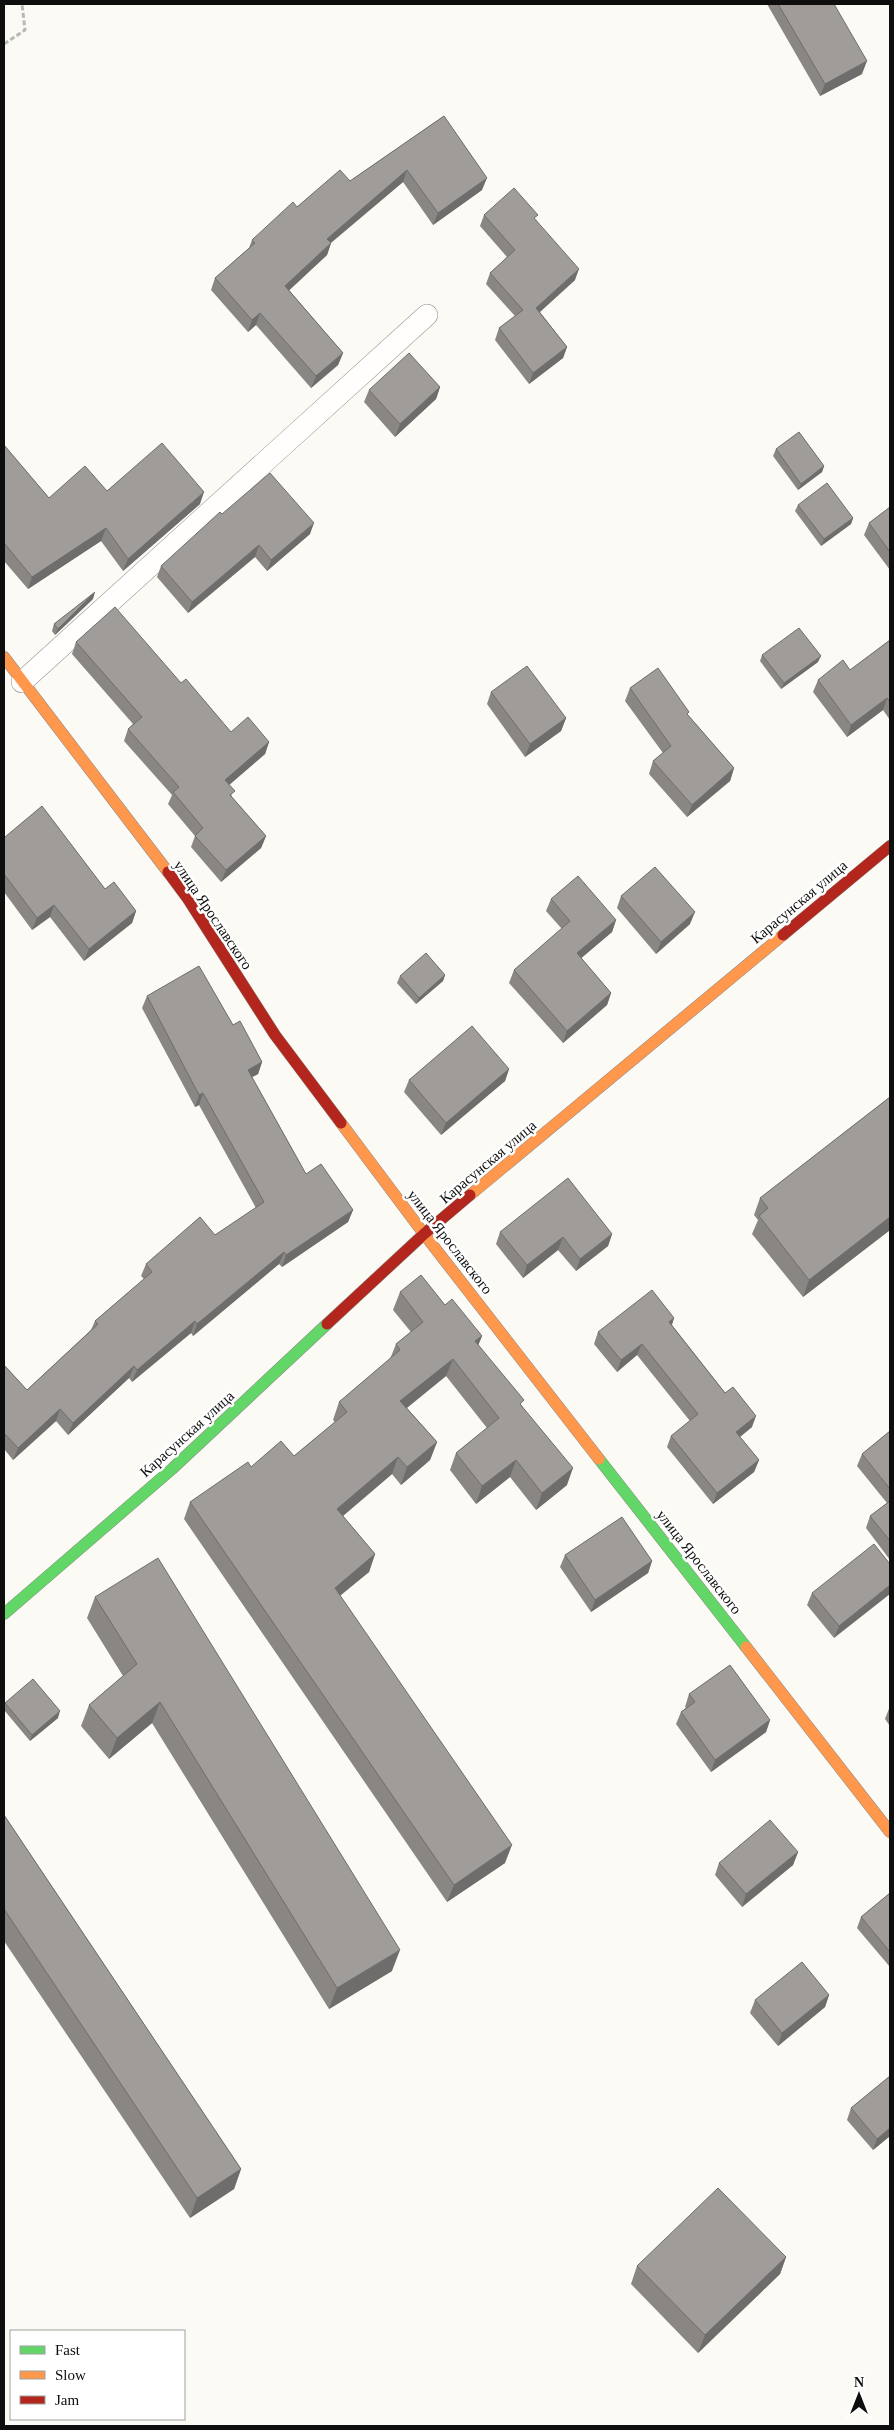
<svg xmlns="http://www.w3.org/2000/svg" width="894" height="2430" font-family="Georgia,serif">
  <rect width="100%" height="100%" fill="#fcfaf4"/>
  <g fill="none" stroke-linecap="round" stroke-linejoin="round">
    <!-- lane casing -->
    <g stroke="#959492" stroke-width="22">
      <polyline id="lane" points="22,682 427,315"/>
    </g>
    <!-- fast casing -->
    <g stroke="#8c8b88" stroke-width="12">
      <g id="fast">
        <polyline points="599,1459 746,1647"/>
        <polyline points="4,1614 172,1469 327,1324"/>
      </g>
    </g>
    <!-- slow casing -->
    <g stroke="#8c8b88" stroke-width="12">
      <g id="slow">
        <polyline points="4,657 168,872"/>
        <polyline points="341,1123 424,1234 599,1459"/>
        <polyline points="470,1195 783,935"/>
        <polyline points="746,1647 890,1832"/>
      </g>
    </g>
    <!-- jam casing -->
    <g stroke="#8c8b88" stroke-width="12">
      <g id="jam">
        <polyline points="168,872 188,899 275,1035 341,1123"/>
        <polyline points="783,935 890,846"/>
        <polyline points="327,1324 424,1234 470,1195"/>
      </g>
    </g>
    <!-- path -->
    <polyline stroke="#b8b8b7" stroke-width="3" stroke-dasharray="5 2.5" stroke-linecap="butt" points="4,44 25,30 22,4"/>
    <!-- lane -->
    <use href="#lane" stroke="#fffefd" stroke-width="21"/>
    <!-- fast -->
    <use href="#fast" stroke="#63d668" stroke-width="11"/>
    <!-- slow -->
    <use href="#slow" stroke="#ff974d" stroke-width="11"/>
    <!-- jam -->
    <use href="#jam" stroke="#b3261e" stroke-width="11"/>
  </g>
  <!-- wall -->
  <g fill="#898684">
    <polygon points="767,4 834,4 862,74 820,96"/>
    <polygon points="444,116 482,190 433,225 403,182 331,243 327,255 289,290 343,353 338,365 311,388 256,325 248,332 211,290 215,278 249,248 252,240 297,207 350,181"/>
    <polygon points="484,215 536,220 575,280 540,312 567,347 563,358 529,384 495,340 499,328 515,316 486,284 490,273 507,257 480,226"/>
    <polygon points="440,387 436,399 395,437 364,402 369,390"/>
    <polygon points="4,445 49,498 107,491 200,504 123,571 101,541 28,589 4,561"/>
    <polygon points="776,449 824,466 822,472 798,490 773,456"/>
    <polygon points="798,505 853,518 851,524 821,546 795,511"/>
    <polygon points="890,507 890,570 864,535 869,523"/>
    <polygon points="222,514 310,534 267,571 255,557 188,613 157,577 161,566"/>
    <polygon points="93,599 55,635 52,631 54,624"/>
    <polygon points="890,640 890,720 883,710 847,737 813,692 818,680 850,670"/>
    <polygon points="76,642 181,683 231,732 269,742 265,754 229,785 232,797 266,836 261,848 221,882 191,847 195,836 168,804 172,795 124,741 128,729 133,724 72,654"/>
    <polygon points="762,655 818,662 781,689 760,661"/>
    <polygon points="630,688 688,715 734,768 730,781 687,817 649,774 653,761 663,753 625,701"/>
    <polygon points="491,692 566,718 561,731 525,757 487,704"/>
    <polygon points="4,836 105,889 136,911 132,923 84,961 50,917 32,930 4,892"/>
    <polygon points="621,896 690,924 656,954 617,908"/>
    <polygon points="551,899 616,920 612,932 581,958 611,993 607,1005 563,1043 509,983 514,970 562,929 546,911"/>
    <polygon points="445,975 443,981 416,1004 397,983 400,976"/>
    <polygon points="147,996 233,1025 262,1062 258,1074 252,1077 306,1174 353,1210 348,1222 282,1267 279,1264 193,1336 191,1333 132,1382 129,1378 68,1435 56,1421 13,1460 4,1449 4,1365 27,1390 91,1330 95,1321 144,1279 141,1276 146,1264 215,1235 256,1208 199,1105 195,1107 142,1008"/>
    <polygon points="509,1069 505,1081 441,1135 404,1092 409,1080"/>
    <polygon points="890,1097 890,1230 803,1297 752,1234 758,1220 754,1215 760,1198"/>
    <polygon points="500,1232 612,1234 608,1246 576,1271 558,1250 523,1278 496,1244"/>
    <polygon points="400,1292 445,1305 482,1336 478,1345 522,1406 567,1485 536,1510 510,1477 476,1504 450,1470 456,1453 487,1428 446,1376 407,1408 437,1442 430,1460 401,1485 392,1474 343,1516 375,1554 369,1572 340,1596 505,1863 447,1902 184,1519 190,1502 251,1467 294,1456 335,1422 333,1420 339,1402 390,1359 396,1344 411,1332 393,1310"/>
    <polygon points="674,1318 672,1325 752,1427 740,1437 759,1460 754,1472 713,1504 667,1447 671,1436 690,1421 637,1355 617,1372 594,1344 598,1332"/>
    <polygon points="890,1431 890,1560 866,1528 870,1516 887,1503 857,1466 862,1454"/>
    <polygon points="565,1555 652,1561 648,1573 591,1612 560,1567"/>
    <polygon points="890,1564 834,1638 807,1605 812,1593"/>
    <polygon points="95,1597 392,1971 329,2009 152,1723 109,1759 81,1726 89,1705 123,1676 87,1618"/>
    <polygon points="689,1694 770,1720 766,1732 711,1772 676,1724 681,1712 686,1708 685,1707"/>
    <polygon points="5,1703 58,1718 30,1741 4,1710"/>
    <polygon points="890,1706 890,1726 885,1719"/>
    <polygon points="4,1815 241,2169 234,2189 190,2218 4,1941"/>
    <polygon points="798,1852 793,1865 742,1907 715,1875 719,1863"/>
    <polygon points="890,1893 890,1967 857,1928 861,1917"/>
    <polygon points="829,1995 825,2007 778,2046 750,2013 755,2000"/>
    <polygon points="890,2076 890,2136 873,2150 847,2120 851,2108"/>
    <polygon points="786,2257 780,2274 698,2353 631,2284 637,2266"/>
  </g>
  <!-- shaded-wall -->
  <g fill="#6f6d6b">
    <polygon points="867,61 862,74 820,96 825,84"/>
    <polygon points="407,170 403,182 322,250 327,239"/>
    <polygon points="487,178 482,190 433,225 438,213"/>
    <polygon points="331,243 327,255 281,298 285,286"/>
    <polygon points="579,269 575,280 532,319 536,308"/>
    <polygon points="260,313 256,325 248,332 252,320"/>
    <polygon points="567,347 563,358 529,384 533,373"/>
    <polygon points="343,353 338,365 311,388 316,376"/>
    <polygon points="440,387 436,399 395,437 400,424"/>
    <polygon points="824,466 822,472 798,490 801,484"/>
    <polygon points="204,492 200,504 123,571 128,559"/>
    <polygon points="853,518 851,524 821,546 824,539"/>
    <polygon points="314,523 310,534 267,571 271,560"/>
    <polygon points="106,528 101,541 28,589 32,577"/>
    <polygon points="259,545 255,557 188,613 192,602"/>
    <polygon points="95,592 93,599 55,635 58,629"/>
    <polygon points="821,656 818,662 781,689 784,683"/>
    <polygon points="887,698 883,710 847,737 851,725"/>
    <polygon points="566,718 561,731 525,757 530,744"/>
    <polygon points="269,742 265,754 221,792 225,780"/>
    <polygon points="734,768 730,781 687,817 692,805"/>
    <polygon points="266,836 261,848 221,882 226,870"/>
    <polygon points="54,905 50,917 32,930 37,918"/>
    <polygon points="136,911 132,923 84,961 89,949"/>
    <polygon points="695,912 690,924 656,954 661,942"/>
    <polygon points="616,920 612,932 572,966 577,953"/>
    <polygon points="445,975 443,981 416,1004 419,998"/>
    <polygon points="611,993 607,1005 563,1043 567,1031"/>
    <polygon points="262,1062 258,1074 243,1082 248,1070"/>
    <polygon points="509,1069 505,1081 441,1135 446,1123"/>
    <polygon points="203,1093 199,1105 195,1107 199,1095"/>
    <polygon points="353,1210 348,1222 282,1267 286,1255"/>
    <polygon points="890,1217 890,1230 803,1297 809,1280"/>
    <polygon points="612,1234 608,1246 576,1271 580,1259"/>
    <polygon points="563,1237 558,1250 523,1278 527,1265"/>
    <polygon points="284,1252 279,1264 193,1336 197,1324"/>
    <polygon points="674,1318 670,1329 669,1322"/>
    <polygon points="195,1321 191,1333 132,1382 137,1370"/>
    <polygon points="482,1336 475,1353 475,1341"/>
    <polygon points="642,1344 637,1355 617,1372 621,1360"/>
    <polygon points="453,1359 446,1376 394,1418 400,1401"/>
    <polygon points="134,1366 129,1378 68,1435 73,1423"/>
    <polygon points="60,1409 56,1421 13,1460 18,1448"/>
    <polygon points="756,1416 752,1427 732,1443 736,1432"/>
    <polygon points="437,1442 430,1460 401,1485 407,1467"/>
    <polygon points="398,1457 392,1474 331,1526 337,1509"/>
    <polygon points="516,1460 510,1477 476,1504 482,1486"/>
    <polygon points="759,1460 754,1472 713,1504 717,1493"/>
    <polygon points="573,1468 567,1485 536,1510 542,1493"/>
    <polygon points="375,1554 369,1572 328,1605 335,1588"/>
    <polygon points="652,1561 648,1573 591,1612 595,1600"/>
    <polygon points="890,1585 890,1594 834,1638 839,1626"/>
    <polygon points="160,1702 152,1723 109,1759 117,1738"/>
    <polygon points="60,1711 58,1718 30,1741 32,1735"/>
    <polygon points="770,1720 766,1732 711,1772 715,1760"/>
    <polygon points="512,1845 505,1863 447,1902 454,1885"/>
    <polygon points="798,1852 793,1865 742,1907 746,1894"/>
    <polygon points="400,1950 392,1971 329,2009 337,1988"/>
    <polygon points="829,1995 825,2007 778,2046 782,2033"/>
    <polygon points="890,2128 890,2136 873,2150 877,2139"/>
    <polygon points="241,2169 234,2189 190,2218 197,2198"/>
    <polygon points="786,2257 780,2274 698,2353 705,2335"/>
  </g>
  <!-- building -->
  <g fill="#9f9c99" stroke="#6f6d6b">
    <polygon points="778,4 834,4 867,61 825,84"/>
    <polygon points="444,116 487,178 438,213 407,170 327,239 331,243 285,286 343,353 316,376 260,313 252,320 215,278 255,243 252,240 293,202 297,207 340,170 350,181"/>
    <polygon points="514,188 538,215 534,218 579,269 536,308 567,347 533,373 499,328 523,310 490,273 515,250 484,215"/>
    <polygon points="409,353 440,387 400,424 369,390"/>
    <polygon points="799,432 824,466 801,484 776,449"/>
    <polygon points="162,443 204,492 128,559 106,528 32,577 4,543 4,445 49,498 85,466 107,491"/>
    <polygon points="270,473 314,523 271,560 259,545 192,602 161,566 220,512 222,514"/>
    <polygon points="827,483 853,518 824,539 798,505"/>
    <polygon points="890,507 890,552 869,523"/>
    <polygon points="95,592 58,629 54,624"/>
    <polygon points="115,607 181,683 186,679 231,732 248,717 269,742 225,780 235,791 230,795 266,836 226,870 195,836 203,828 173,792 179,787 128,729 142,717 76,642"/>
    <polygon points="799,628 821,656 784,683 762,655"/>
    <polygon points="890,640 890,702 887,698 851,725 818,680 843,660 850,670"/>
    <polygon points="527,666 566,718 530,744 491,692"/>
    <polygon points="658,668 689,712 687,714 734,768 692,805 653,761 671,746 630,688"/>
    <polygon points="42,806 105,889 114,882 136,911 89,949 54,905 37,918 4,874 4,836 5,837"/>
    <polygon points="655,867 695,912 661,942 621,896"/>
    <polygon points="578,876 616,920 577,953 611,993 567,1031 514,970 570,921 551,899"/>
    <polygon points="426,953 445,975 419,998 400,976"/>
    <polygon points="199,966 233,1025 240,1021 262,1062 248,1070 306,1174 321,1164 353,1210 286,1255 284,1252 197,1324 195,1321 137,1370 134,1366 73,1423 60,1409 18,1448 4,1433 4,1365 27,1390 98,1324 95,1321 152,1272 146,1264 200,1217 215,1235 264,1202 203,1093 199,1095 147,996"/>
    <polygon points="472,1026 509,1069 446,1123 409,1080"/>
    <polygon points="890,1097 890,1217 809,1280 759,1216 768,1208 760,1198"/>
    <polygon points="568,1178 612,1234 580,1259 563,1237 527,1265 500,1232"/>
    <polygon points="421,1275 445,1305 452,1299 482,1336 475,1341 524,1400 520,1404 573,1468 542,1493 516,1460 482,1486 456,1453 499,1418 453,1359 400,1401 437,1442 407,1467 398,1457 337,1509 375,1554 335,1588 512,1845 454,1885 190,1502 248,1462 251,1467 281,1441 294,1456 347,1412 339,1402 400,1350 396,1344 423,1322 400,1292"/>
    <polygon points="652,1290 674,1318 669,1322 725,1393 733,1387 756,1416 736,1432 759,1460 717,1493 671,1436 698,1414 642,1344 621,1360 598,1332"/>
    <polygon points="890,1431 890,1489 862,1454"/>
    <polygon points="890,1501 890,1541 870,1516"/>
    <polygon points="622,1517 652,1561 595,1600 565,1555"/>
    <polygon points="874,1544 890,1564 890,1585 839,1626 812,1593"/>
    <polygon points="158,1558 400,1950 337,1988 160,1702 117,1738 89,1705 137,1664 95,1597"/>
    <polygon points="730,1665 770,1720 715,1760 681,1712 695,1702 689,1694"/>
    <polygon points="33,1679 60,1711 32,1735 5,1703"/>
    <polygon points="4,1815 241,2169 197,2198 4,1909"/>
    <polygon points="770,1820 798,1852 746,1894 719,1863"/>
    <polygon points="890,1893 890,1952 861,1917"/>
    <polygon points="802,1962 829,1995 782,2033 755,2000"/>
    <polygon points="890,2076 890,2128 877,2139 851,2108"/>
    <polygon points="718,2188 786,2257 705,2335 637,2266"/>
  </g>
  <g text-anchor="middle" stroke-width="5" stroke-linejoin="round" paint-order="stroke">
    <!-- street labels -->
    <g font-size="15" fill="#0e0e0e" stroke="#fff">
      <text transform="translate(799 902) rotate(-40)" y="5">Карасунская улица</text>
      <text transform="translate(213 915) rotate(56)" y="5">улица Ярославского</text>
      <text transform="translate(488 1162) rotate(-40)" y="5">Карасунская улица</text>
      <text transform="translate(450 1242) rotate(52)" y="5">улица Ярославского</text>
      <text transform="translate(187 1434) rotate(-42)" y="5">Карасунская улица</text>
      <text transform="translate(699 1562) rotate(52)" y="5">улица Ярославского</text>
    </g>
  </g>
  <!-- border -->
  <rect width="894" height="2430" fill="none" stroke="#0e0e0e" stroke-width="10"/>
  <!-- legend -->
  <rect x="10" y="2330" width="175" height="90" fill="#ffffff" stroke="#9f9f9f"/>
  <rect x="20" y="2346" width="25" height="8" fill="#63d668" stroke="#9f9f9f"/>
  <text x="55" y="2355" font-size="15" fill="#0e0e0e">Fast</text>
  <rect x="20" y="2371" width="25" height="8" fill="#ff974d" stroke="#9f9f9f"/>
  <text x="55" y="2380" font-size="15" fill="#0e0e0e">Slow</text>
  <rect x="20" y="2396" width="25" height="8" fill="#b3261e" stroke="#9f9f9f"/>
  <text x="55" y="2405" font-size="15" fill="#0e0e0e">Jam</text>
  <!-- north arrow -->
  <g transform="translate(859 2395)" stroke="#ffffff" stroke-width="4" paint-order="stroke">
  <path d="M0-4L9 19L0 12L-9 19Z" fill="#0e0e0e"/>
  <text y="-8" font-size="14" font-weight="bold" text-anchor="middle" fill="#0e0e0e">N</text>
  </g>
</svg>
